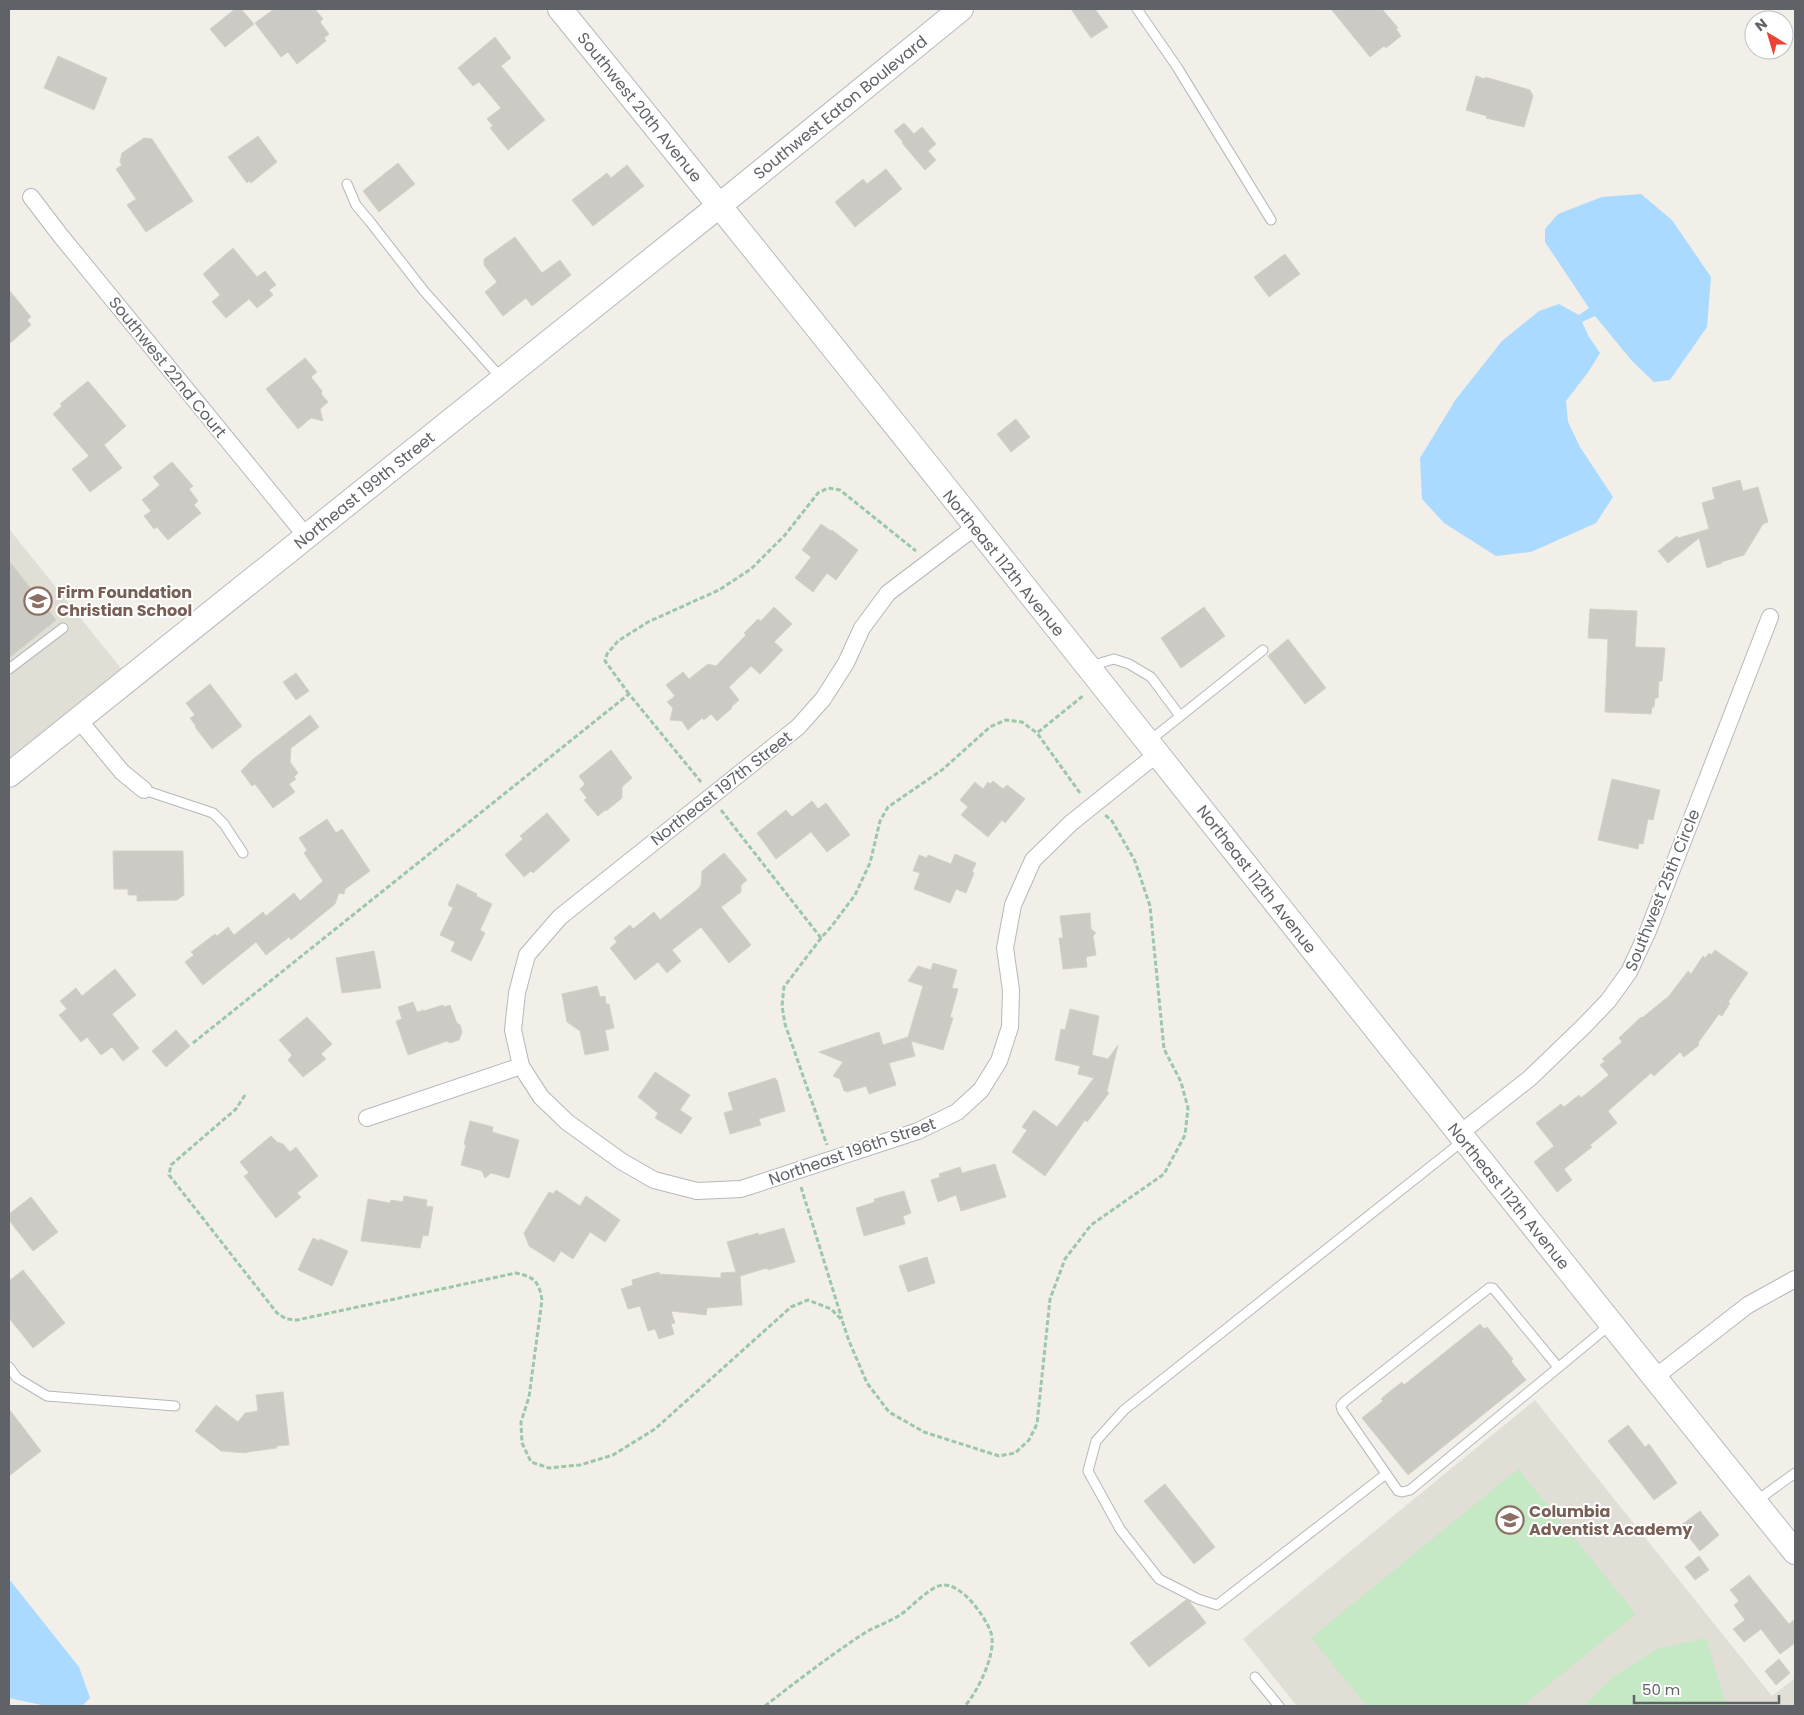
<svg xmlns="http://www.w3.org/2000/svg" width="1804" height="1715" font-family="Poppins,sans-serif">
  <rect width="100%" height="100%" fill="#f1efe8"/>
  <!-- education -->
  <g fill="#e1ded6">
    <polygon points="9,529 124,672 9,764"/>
    <polygon points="1535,1400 1772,1696 1795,1678 1795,1706 1297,1706 1243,1639"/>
  </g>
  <!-- green -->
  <g fill="#c5e8c5">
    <polygon points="1518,1469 1636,1614 1522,1706 1367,1706 1311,1638"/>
    <polygon points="1706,1638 1726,1706 1584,1706 1613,1677 1657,1649"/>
  </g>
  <!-- water -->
  <g fill="#aadaff">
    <polygon points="1641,194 1672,220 1711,277 1707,327 1670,380 1654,382 1632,361 1595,316 1582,322 1589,337 1600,353 1589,371 1566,401 1568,422 1580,447 1613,497 1596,523 1531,552 1496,556 1444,523 1422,499 1420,458 1456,399 1502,341 1539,311 1559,304 1579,315 1589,308 1545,242 1545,229 1558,214 1602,197"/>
    <polygon points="9,1579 79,1667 90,1698 82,1706 46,1706 9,1698"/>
  </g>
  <!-- building -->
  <g fill="#cccac5" stroke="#d6d1c6">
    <polygon points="235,9 241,9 254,24 225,47 210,29"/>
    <polygon points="274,9 315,9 323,19 320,22 329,34 324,38 326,41 297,64 288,52 281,57 255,23"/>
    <polygon points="1071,9 1095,9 1108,27 1091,38"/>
    <polygon points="1331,9 1382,9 1398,28 1396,29 1401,36 1386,48 1384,46 1370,57"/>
    <polygon points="495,37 511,58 501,66 545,120 508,150 490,128 493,126 487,119 501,108 479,82 473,86 458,68"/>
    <polygon points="58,56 107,78 94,110 44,88"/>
    <polygon points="1476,76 1485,79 1485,77 1530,90 1533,96 1524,127 1486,118 1487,116 1466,110"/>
    <polygon points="904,123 914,134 922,127 936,144 928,151 936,160 925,170 902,143 903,142 894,131"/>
    <polygon points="258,136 277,162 251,183 249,181 247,183 228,157"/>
    <polygon points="144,138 152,139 193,201 146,232 127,205 136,199 116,169 122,165 120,162 122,153"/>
    <polygon points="398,163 415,184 379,212 363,191"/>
    <polygon points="627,165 644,186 593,226 572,200 607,173 611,178"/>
    <polygon points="886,169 902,189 855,227 835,202 863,179 867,184"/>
    <polygon points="515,237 542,273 560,260 571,275 532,306 526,298 503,316 485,292 497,282 484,265 484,259"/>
    <polygon points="233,248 257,277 265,271 276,285 269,290 273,295 257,308 249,299 226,318 212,302 220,295 203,274"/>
    <polygon points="1285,254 1300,274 1269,297 1254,277"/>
    <polygon points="9,290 31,317 27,320 31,325 9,344"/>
    <polygon points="305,358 317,372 311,377 322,391 321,394 328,402 320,409 323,421 311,418 298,429 266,389"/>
    <polygon points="88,381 126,426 104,445 122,468 90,492 72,469 89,456 53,414 62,406 60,404"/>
    <polygon points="1016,419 1030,437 1011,452 997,434"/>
    <polygon points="172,462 193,486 189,489 198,501 194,505 201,513 168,540 157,527 154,529 144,516 151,511 142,500 160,485 153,477"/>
    <polygon points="1740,480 1743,491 1758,487 1768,522 1763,524 1744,555 1721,562 1722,563 1707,568 1699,538 1668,563 1658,551 1677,536 1678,538 1709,529 1702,503 1715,499 1712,488"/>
    <polygon points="821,524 831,531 832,530 858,550 836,580 827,573 813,592 795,578 811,557 802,550"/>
    <polygon points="9,561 56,620 9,658"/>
    <polygon points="774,607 792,624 774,642 783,650 760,674 751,666 729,687 739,700 731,707 732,708 717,721 711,714 704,720 702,718 688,730 682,721 670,720 673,708 667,702 675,696 666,685 683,672 689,679 708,664 716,666 746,635 744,633 758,619 761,621"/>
    <polygon points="1204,607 1225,636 1181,668 1161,638"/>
    <polygon points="1590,609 1637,611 1635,647 1665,648 1662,681 1659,681 1658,698 1655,698 1654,707 1652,707 1651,714 1605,712 1608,639 1588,638"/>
    <polygon points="1288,639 1326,688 1305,704 1268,656"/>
    <polygon points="296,673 309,691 296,700 283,682"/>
    <polygon points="210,684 242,726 212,749 195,727 196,726 190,718 195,715 186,703"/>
    <polygon points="310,715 319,727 291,748 290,762 298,773 294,777 296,779 289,784 295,792 273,808 255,784 252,786 241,771 252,760"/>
    <polygon points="611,750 632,778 622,787 622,798 606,811 605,810 598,816 584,800 587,798 580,789 585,784 579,776"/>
    <polygon points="1612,779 1660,790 1653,820 1648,819 1643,844 1639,843 1638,849 1598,840"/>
    <polygon points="993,781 1003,789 1007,785 1025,799 1005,823 1002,820 988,837 961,815 968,807 960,800 975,782 983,789 988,782 990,784"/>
    <polygon points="812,801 818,809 826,803 850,835 827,852 811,832 776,859 757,833 786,810 792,817"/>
    <polygon points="547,813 570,840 533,873 531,871 524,877 505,855 523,839 520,836"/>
    <polygon points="327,819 336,833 342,829 370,871 345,889 344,894 339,893 335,904 291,940 289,937 266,955 256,942 203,985 185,962 194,955 191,952 215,934 217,936 228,927 234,935 263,912 266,916 294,893 300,901 323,881 308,859 304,853 307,850 299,838"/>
    <polygon points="113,851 183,851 184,895 177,900 137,901 137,895 128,895 128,889 114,889"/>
    <polygon points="724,853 747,880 741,885 741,892 721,907 751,945 729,963 701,927 672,950 681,961 667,973 658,962 635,980 610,948 617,942 614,938 630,925 633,929 654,912 660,920 697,890 701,885 702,871"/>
    <polygon points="955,854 976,863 972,872 974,873 966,893 956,889 950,903 914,889 920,873 913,871 919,855 927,858 928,855 951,864"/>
    <polygon points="457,884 477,894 476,896 492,904 480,930 485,933 471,961 451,951 455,942 440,935 453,908 448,905"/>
    <polygon points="1090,913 1091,929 1096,933 1093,936 1096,955 1086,957 1087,967 1063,969 1059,938 1063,938 1060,916"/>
    <polygon points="1715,950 1748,973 1728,1002 1730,1003 1722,1016 1719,1014 1698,1043 1699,1045 1684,1057 1680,1052 1654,1076 1651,1073 1608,1111 1617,1123 1590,1145 1592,1147 1564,1169 1572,1180 1557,1192 1534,1162 1554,1146 1536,1123 1561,1104 1564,1107 1579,1095 1581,1098 1609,1075 1600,1065 1605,1061 1602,1059 1622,1042 1619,1038 1641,1017 1642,1018 1669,996 1688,971 1691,974 1703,956 1705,958 1709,953 1711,955"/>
    <polygon points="374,951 381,988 342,993 336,958"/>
    <polygon points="933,963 957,970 952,988 958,989 950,1017 953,1018 943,1050 911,1041 915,1056 889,1063 896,1085 869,1094 866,1086 847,1092 846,1091 844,1091 840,1079 833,1076 843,1062 819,1052 879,1032 883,1045 908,1037 923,986 908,981 918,966 931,970"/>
    <polygon points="115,969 136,995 112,1014 139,1048 123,1061 112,1047 101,1055 87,1037 81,1042 59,1015 67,1009 60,1001 76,988 82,996"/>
    <polygon points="597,986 600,997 605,996 606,1004 609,1004 614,1028 605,1030 609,1050 585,1055 580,1031 567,1022 562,994"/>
    <polygon points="413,1002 417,1012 424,1010 424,1011 443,1005 444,1007 450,1005 457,1023 460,1025 462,1032 459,1040 450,1043 447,1041 408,1055 396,1021 402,1019 398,1007"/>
    <polygon points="1070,1009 1099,1016 1092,1055 1108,1059 1118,1045 1107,1091 1109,1093 1087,1122 1085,1120 1045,1176 1012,1152 1027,1130 1022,1127 1034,1110 1057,1127 1094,1078 1078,1074 1080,1066 1055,1060 1061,1029 1065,1030"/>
    <polygon points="307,1017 332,1044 321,1054 326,1059 303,1077 288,1060 292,1055 279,1040"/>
    <polygon points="176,1030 190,1046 166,1067 152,1051"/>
    <polygon points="655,1072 690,1095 680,1110 692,1118 681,1134 655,1118 658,1113 638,1097"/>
    <polygon points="775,1078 776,1080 777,1080 785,1111 759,1119 761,1125 730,1134 724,1113 733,1110 728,1093"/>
    <polygon points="470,1121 493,1127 492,1132 519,1140 509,1178 491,1173 485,1178 482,1171 461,1165 466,1145 464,1144"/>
    <polygon points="271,1136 277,1142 283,1144 290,1152 296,1147 318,1176 297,1193 301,1197 276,1218 244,1176 249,1173 240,1162"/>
    <polygon points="995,1164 1006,1197 961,1211 956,1195 938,1202 931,1180 940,1177 939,1174 960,1167 962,1173"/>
    <polygon points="556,1190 580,1206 586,1196 620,1220 605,1242 590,1232 573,1259 561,1251 554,1262 529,1246 524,1233 549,1192 553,1194"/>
    <polygon points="904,1191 911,1213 903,1216 905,1224 864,1236 856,1208 875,1202 874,1199"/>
    <polygon points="404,1196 427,1200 426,1206 433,1207 428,1236 423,1235 420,1248 361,1241 368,1199 390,1203 391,1200 403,1202"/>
    <polygon points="31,1197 58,1232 33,1251 9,1220 9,1214"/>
    <polygon points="784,1228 795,1262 768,1270 767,1268 740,1276 742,1305 707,1308 706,1315 671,1311 675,1323 671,1324 674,1334 659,1339 655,1329 648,1331 640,1306 628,1309 621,1289 633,1285 632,1280 659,1272 659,1274 721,1278 721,1273 736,1272 727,1242 758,1233 759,1235"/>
    <polygon points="313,1238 319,1241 320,1239 348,1251 332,1286 298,1270"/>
    <polygon points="927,1257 935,1283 908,1292 899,1266"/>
    <polygon points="23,1270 65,1323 33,1348 9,1318 9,1281"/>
    <polygon points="1480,1324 1484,1329 1487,1327 1513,1359 1511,1361 1526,1380 1408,1475 1362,1418 1383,1401 1381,1399 1388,1393 1402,1382 1404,1385"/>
    <polygon points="283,1392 289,1445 276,1446 277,1448 247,1452 247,1453 221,1451 195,1431 216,1405 238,1422 245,1413 258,1411 256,1395"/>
    <polygon points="9,1409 41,1451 9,1476"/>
    <polygon points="1628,1425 1645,1447 1649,1444 1677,1483 1654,1500 1608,1441"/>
    <polygon points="1165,1484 1215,1547 1194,1564 1144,1501"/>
    <polygon points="1700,1511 1719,1535 1700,1551 1680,1526"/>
    <polygon points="1699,1556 1709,1570 1695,1580 1685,1567"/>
    <polygon points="1749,1575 1789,1624 1795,1619 1795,1643 1780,1654 1761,1629 1744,1642 1733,1629 1745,1620 1734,1605 1739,1601 1730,1590"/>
    <polygon points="1186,1600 1189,1601 1206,1623 1149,1667 1130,1643"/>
    <polygon points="1779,1659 1790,1673 1776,1685 1765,1671"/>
  </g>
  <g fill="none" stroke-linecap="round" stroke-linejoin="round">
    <!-- lane casing -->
    <g stroke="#b5b8bc" stroke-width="11">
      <g id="lane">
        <polyline points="1137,9 1177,67 1271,220"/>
        <polyline points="347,184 356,205 371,223 424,291 502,379"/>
        <polyline points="1090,666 1114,659 1129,664 1151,677 1180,716"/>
        <polyline points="9,669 63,628"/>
        <polyline points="1148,742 1263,650"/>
        <polyline points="144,790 213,813 224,824 243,853"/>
        <polyline points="9,1367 17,1378 47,1396 175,1406"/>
        <polyline points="1558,1367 1493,1288 1489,1288 1344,1402 1341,1406 1342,1410 1398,1491 1402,1492 1410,1490 1611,1324"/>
        <polyline points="1386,1474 1217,1605 1198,1599 1159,1579 1120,1529 1088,1471 1096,1441 1124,1410 1464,1140"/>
        <polyline points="1755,1502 1795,1473"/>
        <polyline points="1255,1677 1279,1706"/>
      </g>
    </g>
    <!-- street casing -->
    <g stroke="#b5b8bc" stroke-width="18">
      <g id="street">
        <polyline points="31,197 60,235 306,536"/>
        <polyline points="975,527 888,593 862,628 846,663 823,699 798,727 560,917 527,955 517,993 513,1030 521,1066 541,1097 567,1122 621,1161 654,1180 697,1191 741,1189 918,1131 957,1112 981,1090 999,1061 1010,1027 1011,990 1005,948 1013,905 1033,860 1071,823 1157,754"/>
        <polyline points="78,719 122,772 144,790"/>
        <polyline points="367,1118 521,1066"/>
        <polyline points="1459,1134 1530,1078 1584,1026 1608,1001 1629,972 1648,931 1770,617"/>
        <polyline points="1654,1378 1748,1305 1795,1279"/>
      </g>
    </g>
    <!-- secondary casing -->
    <g stroke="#b6babf" stroke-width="26">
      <g id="secondary">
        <path d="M 560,9 C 976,520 1381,1040 1795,1552"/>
        <polyline points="9,775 720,205 961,9"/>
      </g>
    </g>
    <!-- path -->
    <g stroke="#9cc7a9" stroke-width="3" stroke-dasharray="5 2.5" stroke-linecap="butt">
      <polyline points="629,694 605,661 607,654 618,641 648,622 719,590 751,569 785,535 818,493 828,488 840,490 916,551"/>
      <polyline points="1080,793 1037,733 1084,695"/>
      <polyline points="721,810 821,938 831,927 855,895 870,863 880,821 888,807 942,770 990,727 1006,720 1022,722 1037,733"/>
      <polyline points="821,938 784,987 782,1006 785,1024 827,1145"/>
      <polyline points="193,1043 629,694 701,782"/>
      <path d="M 245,1095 L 236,1109 L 171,1165 L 169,1175 L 277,1313 L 286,1319 L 297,1320 L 516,1273 C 534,1277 539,1281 542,1300 L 529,1397 L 521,1422 L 522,1443 L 531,1462 L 549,1468 L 580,1465 L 613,1455 L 655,1429 L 791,1307 L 808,1300 L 831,1309 L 842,1320 L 849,1341 L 867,1383 L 889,1412 L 924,1432 L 999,1456 L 1015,1453 L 1029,1440 L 1037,1424 L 1050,1299 L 1065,1259 L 1091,1225 L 1164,1174 L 1185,1135 L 1188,1108 L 1181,1082 L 1164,1049 L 1150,906 L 1135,861 L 1112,821 L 1105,815"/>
      <polyline points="801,1187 842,1319"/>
      <path d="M 765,1706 C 798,1680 831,1655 866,1632 C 877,1626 889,1622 900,1615 C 912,1607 930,1586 943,1585 C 962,1584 983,1614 990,1630 C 999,1650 978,1691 965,1706"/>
    </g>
    <!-- lane -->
    <use href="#lane" stroke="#fff" stroke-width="9"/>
    <!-- street -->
    <use href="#street" stroke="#fff" stroke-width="16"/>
    <!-- secondary -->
    <use href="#secondary" stroke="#fff" stroke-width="24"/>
  </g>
  <!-- icons -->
  <defs>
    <g id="school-ring" transform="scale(1.4375)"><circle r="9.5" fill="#fff" stroke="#8d6e63" stroke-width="1.5"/><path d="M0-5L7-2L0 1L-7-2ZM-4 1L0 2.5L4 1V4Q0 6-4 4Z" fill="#8d6e63"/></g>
  </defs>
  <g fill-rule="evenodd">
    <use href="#school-ring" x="38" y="601"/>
    <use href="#school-ring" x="1510" y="1520"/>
  </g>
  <g text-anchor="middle" stroke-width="4" stroke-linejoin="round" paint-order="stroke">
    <!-- street labels -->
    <g font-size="16" fill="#5f6368" stroke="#fff">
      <text transform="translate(640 107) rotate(51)" y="6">Southwest 20th Avenue</text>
      <text transform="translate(840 107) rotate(-39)" y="6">Southwest Eaton Boulevard</text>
      <text transform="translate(168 367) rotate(51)" y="6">Southwest 22nd Court</text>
      <text transform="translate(364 490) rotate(-39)" y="6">Northeast 199th Street</text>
      <text transform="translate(1004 563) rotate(51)" y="6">Northeast 112th Avenue</text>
      <text transform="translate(721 788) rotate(-38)" y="6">Northeast 197th Street</text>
      <text transform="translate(1257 879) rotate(52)" y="6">Northeast 112th Avenue</text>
      <text transform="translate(1662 890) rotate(-68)" y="6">Southwest 25th Circle</text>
      <text transform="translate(852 1151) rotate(-19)" y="6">Northeast 196th Street</text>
      <text transform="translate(1509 1196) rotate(51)" y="6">Northeast 112th Avenue</text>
    </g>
    <!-- education labels -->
    <g font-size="16" font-weight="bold" fill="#785e54" stroke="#fff" text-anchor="start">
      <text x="57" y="598">Firm Foundation<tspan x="57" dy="18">Christian School</tspan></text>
      <text x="1529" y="1517">Columbia<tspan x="1529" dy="18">Adventist Academy</tspan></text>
    </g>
  </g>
  <!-- border -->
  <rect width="1804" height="1715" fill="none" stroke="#5f6368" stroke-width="20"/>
  <!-- north arrow -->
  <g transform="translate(1769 35) rotate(322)"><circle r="24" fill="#ffffff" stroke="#bfc1c3"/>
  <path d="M0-4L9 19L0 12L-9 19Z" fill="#ea4335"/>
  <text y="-8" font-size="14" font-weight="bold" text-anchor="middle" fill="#5f6368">N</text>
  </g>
  <!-- scale -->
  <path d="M1634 1695v8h145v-8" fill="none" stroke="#5f6368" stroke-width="2.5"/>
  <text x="1642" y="1695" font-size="15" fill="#5f6368" stroke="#ffffff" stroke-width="4" paint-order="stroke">50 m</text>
</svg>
